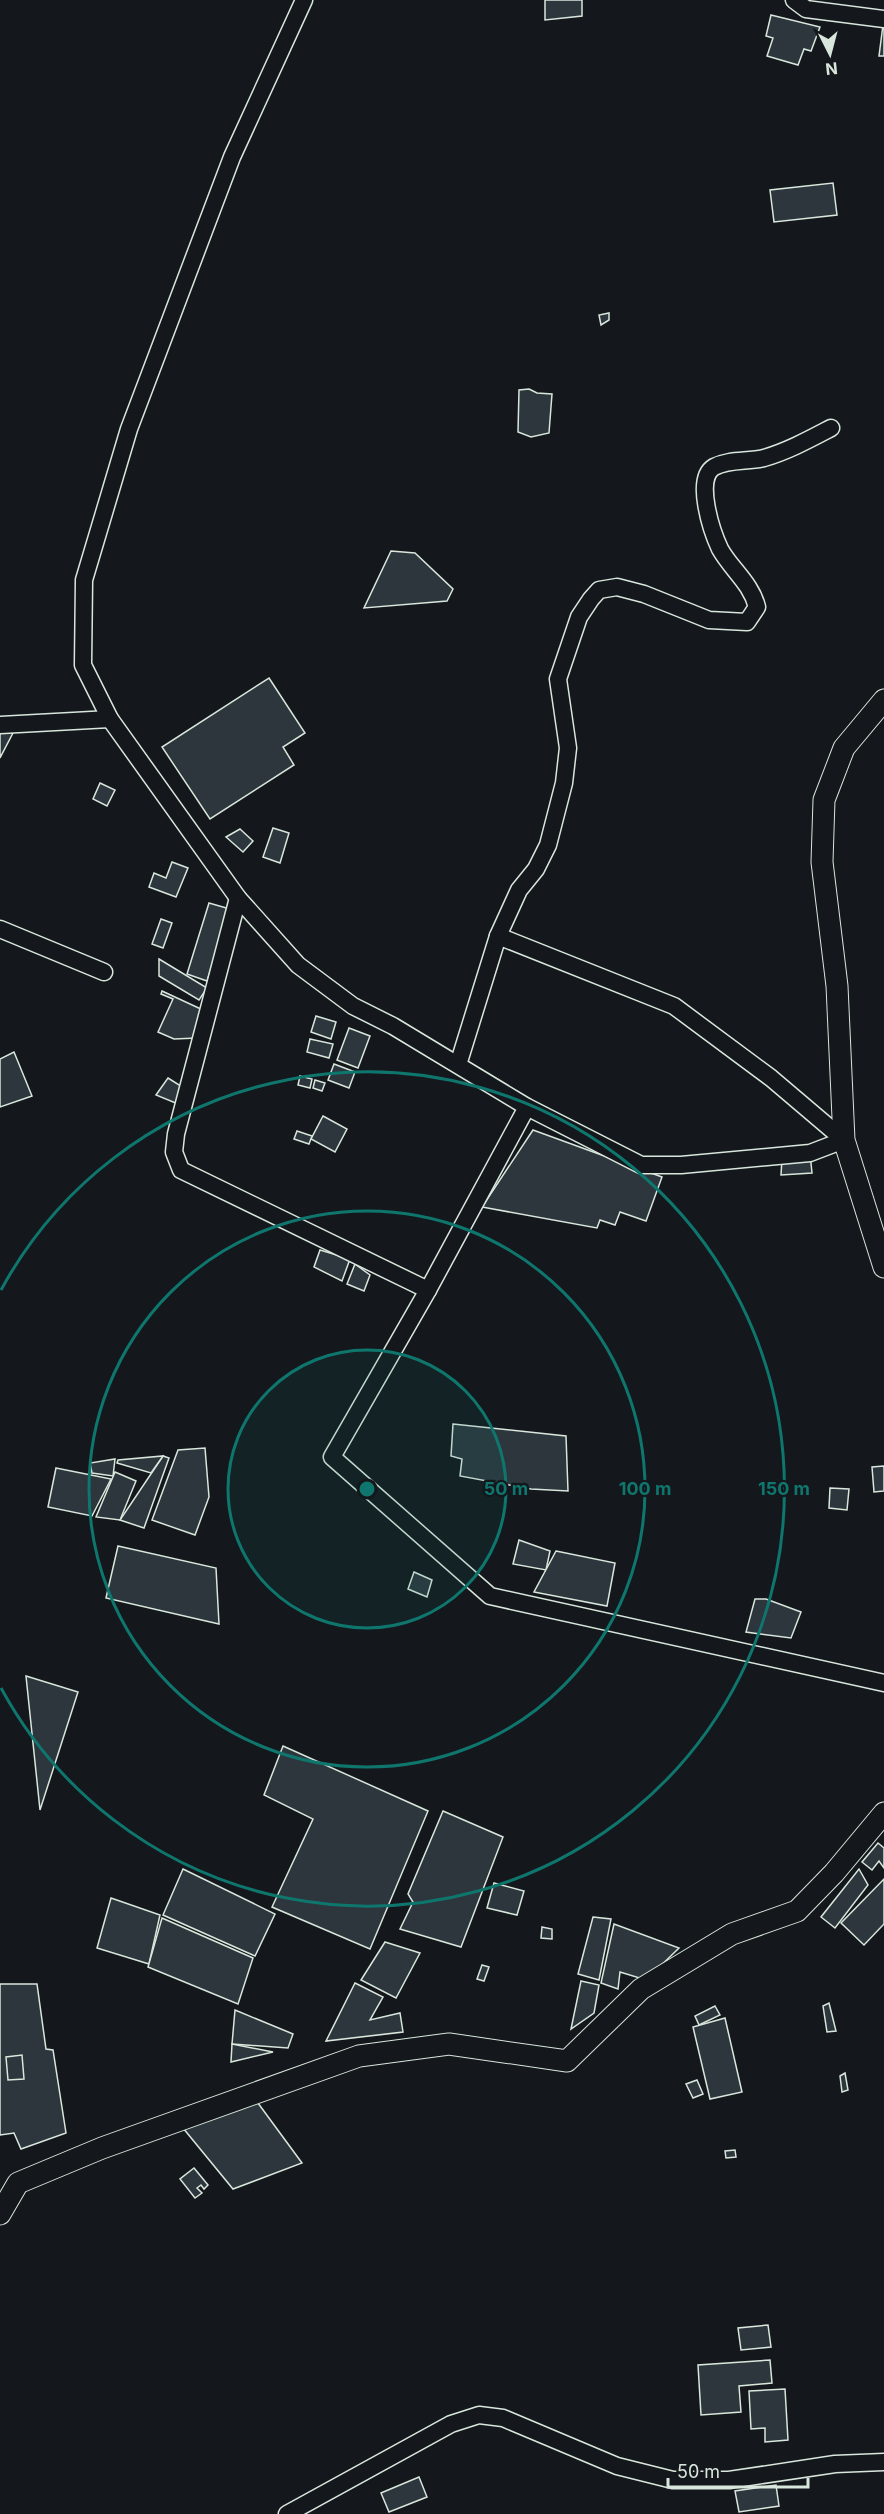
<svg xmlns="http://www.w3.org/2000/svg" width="884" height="2514" font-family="Inter,sans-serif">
  <rect width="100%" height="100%" fill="#14181c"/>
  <!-- building -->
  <g fill="#2c363c" stroke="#d8e6dc" stroke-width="1.5">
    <polygon points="545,0 582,0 582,16 545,20"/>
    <polygon points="771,15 820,27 811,51 804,49 798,65 767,56 773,38 766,36"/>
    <polygon points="883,25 884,25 884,56 879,56"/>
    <polygon points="833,183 837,215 774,222 770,190"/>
    <polygon points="609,313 609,320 601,325 599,315"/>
    <polygon points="529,389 537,393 552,394 549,433 531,437 518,432 519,390"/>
    <polygon points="391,551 415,553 453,589 447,601 364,608"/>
    <polygon points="269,678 305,733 283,747 294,765 210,819 162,747"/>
    <polygon points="0,732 13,733 0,758"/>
    <polygon points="100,783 115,790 107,806 93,799"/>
    <polygon points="273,828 289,833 280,863 263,857"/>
    <polygon points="240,829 253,841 243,852 226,837"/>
    <polygon points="172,862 188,868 176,897 149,887 154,873 166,878"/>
    <polygon points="209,903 230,909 207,981 187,974"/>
    <polygon points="161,919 172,923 163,948 152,944"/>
    <polygon points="159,959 207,988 199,1000 159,976"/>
    <polygon points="162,991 203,1010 197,1038 174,1039 158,1032 173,999 161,994"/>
    <polygon points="316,1016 336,1022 331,1039 311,1032"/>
    <polygon points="349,1028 370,1036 358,1068 337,1060"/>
    <polygon points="310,1039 333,1044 329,1058 307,1052"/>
    <polygon points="14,1052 32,1096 0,1107 0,1059"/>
    <polygon points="334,1064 355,1072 349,1088 328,1080"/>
    <polygon points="300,1076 312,1079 310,1088 298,1085"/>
    <polygon points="168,1078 184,1088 178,1104 156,1095"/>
    <polygon points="315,1080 325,1083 322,1091 313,1088"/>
    <polygon points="323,1116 347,1129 335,1152 311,1139"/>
    <polygon points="533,1130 662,1177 646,1221 620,1212 615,1225 600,1220 597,1228 482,1207"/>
    <polygon points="297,1131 312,1136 309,1144 294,1139"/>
    <polygon points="810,1153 812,1173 781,1175 782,1159"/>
    <polygon points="320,1250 350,1259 342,1281 314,1267"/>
    <polygon points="355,1264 370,1275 364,1291 347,1284"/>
    <polygon points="453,1424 566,1436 568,1491 531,1489 460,1476 462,1459 451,1456"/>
    <polygon points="205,1448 209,1497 195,1535 152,1520 178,1450"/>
    <polygon points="163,1456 169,1458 144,1528 120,1520"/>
    <polygon points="163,1456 151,1473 117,1463 118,1460"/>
    <polygon points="115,1459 113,1476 92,1473 90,1463"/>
    <polygon points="884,1466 884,1491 874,1492 872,1467"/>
    <polygon points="56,1468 111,1479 92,1516 48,1507"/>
    <polygon points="115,1472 136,1481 120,1520 96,1517"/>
    <polygon points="830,1488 849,1489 847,1510 829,1508"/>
    <polygon points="519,1540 550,1551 546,1570 513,1564"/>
    <polygon points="118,1546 216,1568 219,1624 106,1598"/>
    <polygon points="556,1551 615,1563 607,1606 534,1592"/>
    <polygon points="414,1572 432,1580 427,1597 408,1589"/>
    <polygon points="755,1599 766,1599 801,1612 791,1638 746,1632"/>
    <polygon points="26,1676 78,1692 40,1810"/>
    <polygon points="283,1746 428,1811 370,1949 272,1907 313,1819 264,1795"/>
    <polygon points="443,1811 503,1837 461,1947 400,1929 413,1902 408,1894"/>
    <polygon points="878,1843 884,1848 884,1868 879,1861 872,1870 862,1862"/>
    <polygon points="183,1869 275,1914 255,1956 163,1915"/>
    <polygon points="859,1869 868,1885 835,1928 821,1917"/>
    <polygon points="884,1879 884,1924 864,1945 841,1923"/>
    <polygon points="494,1883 524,1891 517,1915 487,1908"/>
    <polygon points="111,1898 160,1915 149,1964 97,1948"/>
    <polygon points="593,1917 611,1919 599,1980 578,1974"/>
    <polygon points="162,1918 253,1958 238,2004 148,1967"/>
    <polygon points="614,1924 679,1948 646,1980 620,1972 618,1989 601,1983"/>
    <polygon points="542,1927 552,1929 552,1939 541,1938"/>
    <polygon points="385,1942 420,1953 396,1998 361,1980"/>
    <polygon points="482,1965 489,1967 484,1981 477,1979"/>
    <polygon points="581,1981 599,1985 594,2013 571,2029"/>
    <polygon points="355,1983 383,1997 370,2020 400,2013 403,2032 326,2041"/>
    <polygon points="0,1984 37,1984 46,2049 53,2050 66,2133 21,2149 14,2133 0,2135"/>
    <polygon points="829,2003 836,2031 827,2032 823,2006"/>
    <polygon points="715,2006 720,2015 699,2025 695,2016"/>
    <polygon points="235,2010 293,2034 288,2048 232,2044"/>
    <polygon points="725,2018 742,2092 710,2099 693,2027"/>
    <polygon points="232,2044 273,2052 231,2062"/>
    <polygon points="22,2055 24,2079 8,2080 6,2057"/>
    <polygon points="845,2073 848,2090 842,2092 840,2076"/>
    <polygon points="697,2080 703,2094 693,2098 686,2084"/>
    <polygon points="255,2099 302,2163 233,2189 183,2128"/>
    <polygon points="735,2150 736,2157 726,2158 725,2151"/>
    <polygon points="194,2168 208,2185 204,2189 201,2185 197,2188 202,2193 195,2198 180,2179"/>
    <polygon points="768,2325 771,2347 741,2350 738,2328"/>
    <polygon points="770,2360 772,2383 739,2386 741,2412 701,2415 698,2365"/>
    <polygon points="785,2389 788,2440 765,2442 765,2428 751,2429 749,2391"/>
    <polygon points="419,2477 427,2497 389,2512 381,2493"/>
    <polygon points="776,2485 779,2506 739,2512 735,2491"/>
  </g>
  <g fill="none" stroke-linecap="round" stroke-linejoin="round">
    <!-- minor casing -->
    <g stroke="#d8e6dc" stroke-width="19">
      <g id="minor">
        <polyline points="304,0 232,157 129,429 84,580 83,665 110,719 238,898 298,965 353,1006 393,1026 527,1107 641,1165 681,1165 810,1153 844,1140 771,1078 674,1006 498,936 458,1065"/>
        <polyline points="794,0 806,9 884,19"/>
        <polyline points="0,725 110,719"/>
        <polyline points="238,898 176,1134 174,1152 181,1170 428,1290"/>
        <polyline points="0,929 104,972"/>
        <path d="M 498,936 L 519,890 L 536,869 L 548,845 L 564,783 L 568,748 L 558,679 L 579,617 L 591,599 L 599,590 L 617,587 L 644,594 L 709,620 L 747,622 L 757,607 C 751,583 731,569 720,549 C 712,532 694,479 714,467 C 729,459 748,462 764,458 C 788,451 810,439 831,428"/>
        <polyline points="527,1107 428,1290 332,1457 490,1596 884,1683"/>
        <polyline points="287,2514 451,2424 479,2415 503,2418 617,2466 673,2480 729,2480 835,2464 884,2462"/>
      </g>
    </g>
    <!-- tertiary casing -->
    <g stroke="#d8e6dc" stroke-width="23">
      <g id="tertiary">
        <polyline points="884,700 844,748 824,800 822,862 837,986 844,1140 884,1267"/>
        <polyline points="0,2214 18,2183 102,2148 359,2056 449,2044 567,2061 641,1989 732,1934 797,1911 834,1873 884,1813"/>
      </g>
    </g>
    <!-- minor -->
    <use href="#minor" stroke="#14181c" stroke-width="16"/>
    <!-- tertiary -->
    <use href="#tertiary" stroke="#14181c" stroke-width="21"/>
  </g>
  <!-- distance rings -->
  <circle cx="367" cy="1489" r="139" fill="#0f766e" fill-opacity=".12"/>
  <g fill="none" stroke="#0f766e" stroke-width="3">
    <circle cx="367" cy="1489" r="139"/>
    <circle cx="367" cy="1489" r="278"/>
    <path d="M1 1290A417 417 0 1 1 1 1688"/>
  </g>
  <circle cx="367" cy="1489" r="9" fill="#0f766e" stroke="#14181c" stroke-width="3"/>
  <g font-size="18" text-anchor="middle" font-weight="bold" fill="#0f766e" stroke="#14181c" stroke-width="4.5" stroke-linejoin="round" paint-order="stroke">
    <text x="506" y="1495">50 m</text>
    <text x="645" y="1495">100 m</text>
    <text x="784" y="1495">150 m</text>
  </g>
  <!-- north arrow -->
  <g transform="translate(830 54) rotate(174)" stroke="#14181c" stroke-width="4.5" paint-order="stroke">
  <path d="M0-4.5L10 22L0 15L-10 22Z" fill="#d8e6dc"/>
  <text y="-9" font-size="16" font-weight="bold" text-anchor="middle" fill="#d8e6dc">N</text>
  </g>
  <!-- scale -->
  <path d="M668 2478v9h140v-9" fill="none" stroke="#d8e6dc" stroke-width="3"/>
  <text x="677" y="2478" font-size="18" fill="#d8e6dc" stroke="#14181c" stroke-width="4.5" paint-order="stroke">50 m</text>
</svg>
